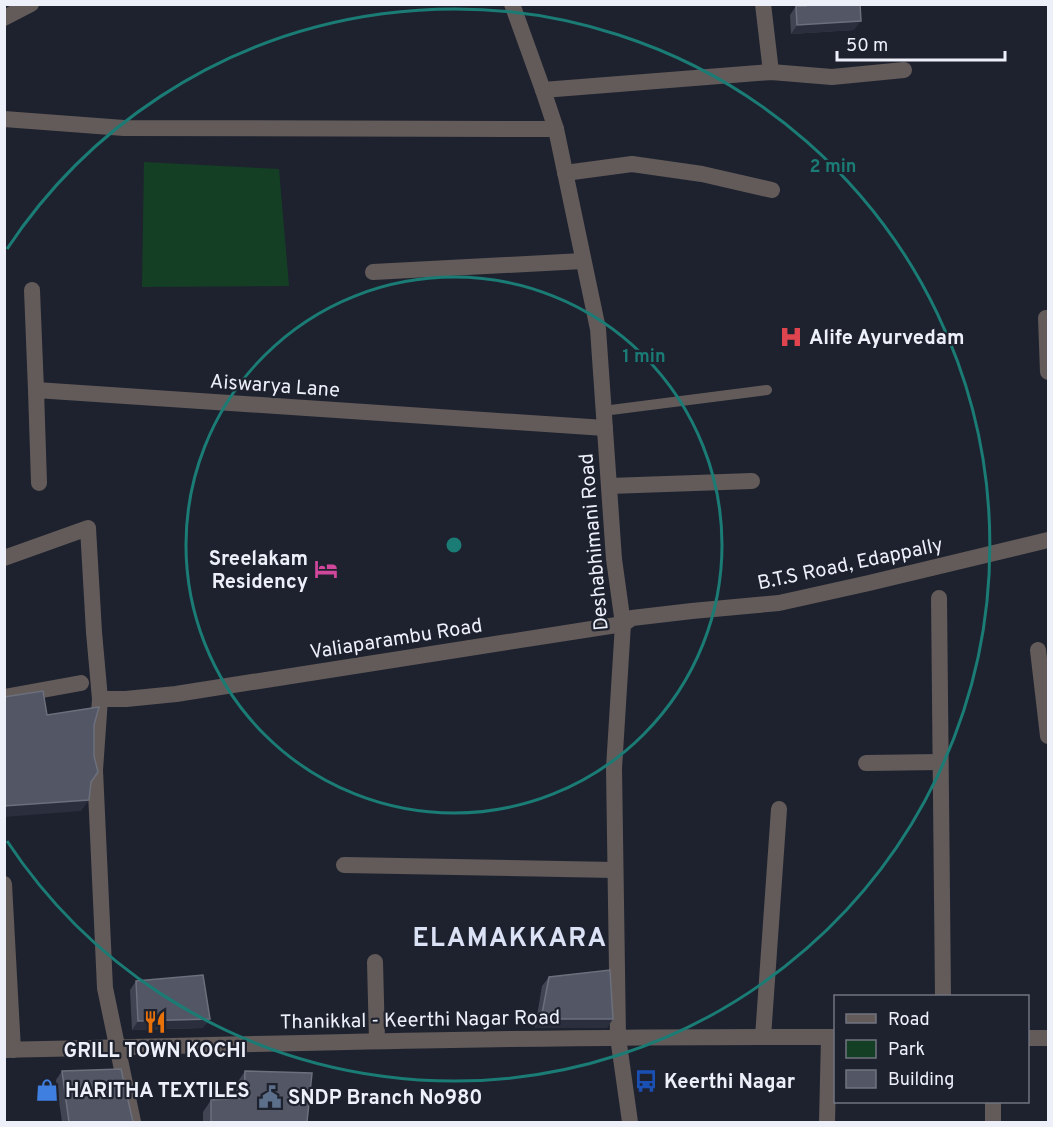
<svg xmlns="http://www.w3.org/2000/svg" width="1053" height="1127" font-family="Overpass,sans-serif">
  <rect width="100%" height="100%" fill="#1e222f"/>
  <!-- green -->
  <polygon fill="#143f24" points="144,162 279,169 289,286 142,287"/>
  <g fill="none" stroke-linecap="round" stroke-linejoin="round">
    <!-- service -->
    <polyline stroke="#635b59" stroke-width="10" points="603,411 767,390"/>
    <!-- minor -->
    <g stroke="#635b59" stroke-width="16">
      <polyline points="763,4 771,72"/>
      <polyline points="4,18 31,4"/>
      <polyline points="543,90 771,72 832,77 904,70"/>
      <polyline points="4,119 124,128 556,129"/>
      <polyline points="565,173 632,164 702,174 772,190"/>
      <polyline points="373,272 583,261"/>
      <polyline points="32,290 36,390"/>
      <polyline points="1048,318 1046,318 1048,372"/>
      <polyline points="39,483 36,390 605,428"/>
      <polyline points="609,486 752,481"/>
      <polyline points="4,558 88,528 94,632 100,699"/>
      <polyline points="939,598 943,996"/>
      <polyline points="1038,650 1048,736"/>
      <polyline points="4,697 81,683"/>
      <polyline points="866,763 940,762"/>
      <polyline points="344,865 615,870"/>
      <polyline points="4,884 13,1050"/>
      <polyline points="375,962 377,1040"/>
      <polyline points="763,1037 779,809"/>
      <polyline points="1028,1038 1048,1038"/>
      <path d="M 4,1050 C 282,1043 558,1036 836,1037"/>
      <polyline points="993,1102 993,1122"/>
      <polyline points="133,1122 105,988 95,770 100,699 126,699 176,694 623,624 632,618 692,611 779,603 869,583 1048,540"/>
      <polyline points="827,1122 829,1037"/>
    </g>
    <!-- tertiary -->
    <polyline stroke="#635b59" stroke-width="16" points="512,4 543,90 556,129 598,329 614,559 623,624 614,768 618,1037 630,1122"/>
  </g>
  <!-- wall -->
  <g fill="#414553">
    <polygon points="799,4 860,4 854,30 791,34 790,15 796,6 799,6"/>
    <polygon points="549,977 607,1028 535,1028 542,986"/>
    <polygon points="136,981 203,1028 132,1030 130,990"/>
    <polygon points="62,1071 133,1122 62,1122 56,1080"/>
    <polygon points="245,1071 307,1122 203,1122 203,1112 211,1100 236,1098 237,1083"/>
  </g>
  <!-- shaded-wall -->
  <g fill="#2b2f3d">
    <polygon points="861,21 854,30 791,34 797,25"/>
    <polygon points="89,800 81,811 4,817 4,806"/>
    <polygon points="210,1019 203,1028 132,1030 138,1021"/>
    <polygon points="541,1019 613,1019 607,1028 535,1028"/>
  </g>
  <!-- building -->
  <g fill="#535765" stroke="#6c6f7c" stroke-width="1.5">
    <polygon points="805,4 860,4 861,21 797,25 796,6 806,6"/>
    <polygon points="43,691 47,715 99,707 94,725 94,756 98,772 91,782 89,800 4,806 4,697"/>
    <polygon points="610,970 613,1019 541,1019 549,977"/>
    <polygon points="203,975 210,1019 138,1021 136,981"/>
    <polygon points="121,1069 133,1122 69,1122 62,1071"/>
    <polygon points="245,1071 312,1073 307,1122 211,1122 211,1100 244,1098"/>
  </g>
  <!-- distance rings -->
  <g fill="none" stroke="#1a7c75" stroke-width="3">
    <circle cx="454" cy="545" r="268"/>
    <path d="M7 249A536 536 0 1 1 7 841"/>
  </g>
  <!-- icons -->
  <defs>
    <g id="hospital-bare" transform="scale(1.8)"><path d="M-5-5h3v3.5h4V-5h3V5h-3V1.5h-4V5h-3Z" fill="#e0444e" stroke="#1e222f" stroke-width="2.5" paint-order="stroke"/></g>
    <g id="hotel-bare" transform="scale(1.8)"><path d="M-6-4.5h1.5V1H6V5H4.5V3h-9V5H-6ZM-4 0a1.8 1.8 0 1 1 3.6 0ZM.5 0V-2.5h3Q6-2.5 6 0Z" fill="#d1479c" stroke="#1e222f" stroke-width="2.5" paint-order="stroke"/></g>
    <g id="restaurant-bare" transform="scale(1.8)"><path d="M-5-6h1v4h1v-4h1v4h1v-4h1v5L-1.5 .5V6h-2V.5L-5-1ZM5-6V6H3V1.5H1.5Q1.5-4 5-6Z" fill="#e8710a" stroke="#1e222f" stroke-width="2.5" paint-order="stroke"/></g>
    <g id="bus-bare" transform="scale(1.8)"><path d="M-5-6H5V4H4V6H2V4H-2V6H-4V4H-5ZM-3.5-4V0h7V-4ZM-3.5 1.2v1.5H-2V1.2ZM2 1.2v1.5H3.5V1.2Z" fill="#1a4fb4" stroke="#1e222f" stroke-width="2.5" paint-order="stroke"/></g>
    <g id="shop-bare" transform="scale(1.8)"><path d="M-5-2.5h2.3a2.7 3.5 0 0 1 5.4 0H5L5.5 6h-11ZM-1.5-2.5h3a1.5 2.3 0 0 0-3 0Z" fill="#3f7fe0" stroke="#1e222f" stroke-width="2.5" paint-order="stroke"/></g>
    <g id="civic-bare" transform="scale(1.8)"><path d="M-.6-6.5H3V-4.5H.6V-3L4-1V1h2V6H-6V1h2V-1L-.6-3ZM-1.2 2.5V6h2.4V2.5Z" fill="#5c6f8a" stroke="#1e222f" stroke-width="2.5" paint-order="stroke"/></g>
  </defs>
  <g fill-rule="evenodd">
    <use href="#hospital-bare" x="791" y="337"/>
    <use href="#hotel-bare" x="326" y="569"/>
    <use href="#restaurant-bare" x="155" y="1022"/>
    <use href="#bus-bare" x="646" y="1081"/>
    <use href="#shop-bare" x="47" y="1090"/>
    <use href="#civic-bare" x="270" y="1097"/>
  </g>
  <g text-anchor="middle" stroke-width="4.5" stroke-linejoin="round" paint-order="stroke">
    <!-- poi labels -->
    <g font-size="20" font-weight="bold" fill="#edf0f9" stroke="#1e222f" text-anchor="start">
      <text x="809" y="344">Alife Ayurvedam</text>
      <text x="308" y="565" text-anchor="end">Sreelakam<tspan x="308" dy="23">Residency</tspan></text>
      <text x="155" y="1057" text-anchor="middle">GRILL TOWN KOCHI</text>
      <text x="664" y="1088">Keerthi Nagar</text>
      <text x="65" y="1097">HARITHA TEXTILES</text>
      <text x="288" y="1104">SNDP Branch No980</text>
    </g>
    <!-- street labels -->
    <g font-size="20" fill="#edf0f9" stroke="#1e222f">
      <text transform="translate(275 385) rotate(4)" y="7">Aiswarya Lane</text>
      <text transform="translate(593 542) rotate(-95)" y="7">Deshabhimani Road</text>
      <text transform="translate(850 563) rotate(-12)" y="7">B.T.S Road, Edappally</text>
      <text transform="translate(396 638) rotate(-9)" y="7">Valiaparambu Road</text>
      <text transform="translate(420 1019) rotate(-1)" y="7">Thanikkal - Keerthi Nagar Road</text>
    </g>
    <!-- district labels -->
    <g font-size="26" font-weight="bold" letter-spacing="1.5" fill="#dce2f5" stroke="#1e222f">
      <text x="510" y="946">ELAMAKKARA</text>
    </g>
  </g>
  <circle cx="454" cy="545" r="9" fill="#1a7c75" stroke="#1e222f" stroke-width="3"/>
  <g font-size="18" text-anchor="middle" font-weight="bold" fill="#1a7c75" stroke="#1e222f" stroke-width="4.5" stroke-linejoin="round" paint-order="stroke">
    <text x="833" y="172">2 min</text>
    <text x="644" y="362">1 min</text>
  </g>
  <!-- border -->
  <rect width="1053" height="1127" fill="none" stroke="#edf0f9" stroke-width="12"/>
  <!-- legend -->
  <rect x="834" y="995" width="195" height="108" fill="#1e222f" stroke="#717480" stroke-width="1.5"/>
  <rect x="846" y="1014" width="30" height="9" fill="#635b59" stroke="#717480" stroke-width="1.5"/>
  <text x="888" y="1025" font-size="18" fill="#edf0f9">Road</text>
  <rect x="846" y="1040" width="30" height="18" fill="#143f24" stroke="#717480" stroke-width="1.5"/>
  <text x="888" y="1055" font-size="18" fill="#edf0f9">Park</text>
  <rect x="846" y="1070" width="30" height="18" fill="#535765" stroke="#717480" stroke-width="1.5"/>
  <text x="888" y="1085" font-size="18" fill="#edf0f9">Building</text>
  <!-- scale -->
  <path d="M837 51v9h168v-9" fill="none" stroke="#edf0f9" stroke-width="3"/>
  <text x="846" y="51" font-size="18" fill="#edf0f9" stroke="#1e222f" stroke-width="4.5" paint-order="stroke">50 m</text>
</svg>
